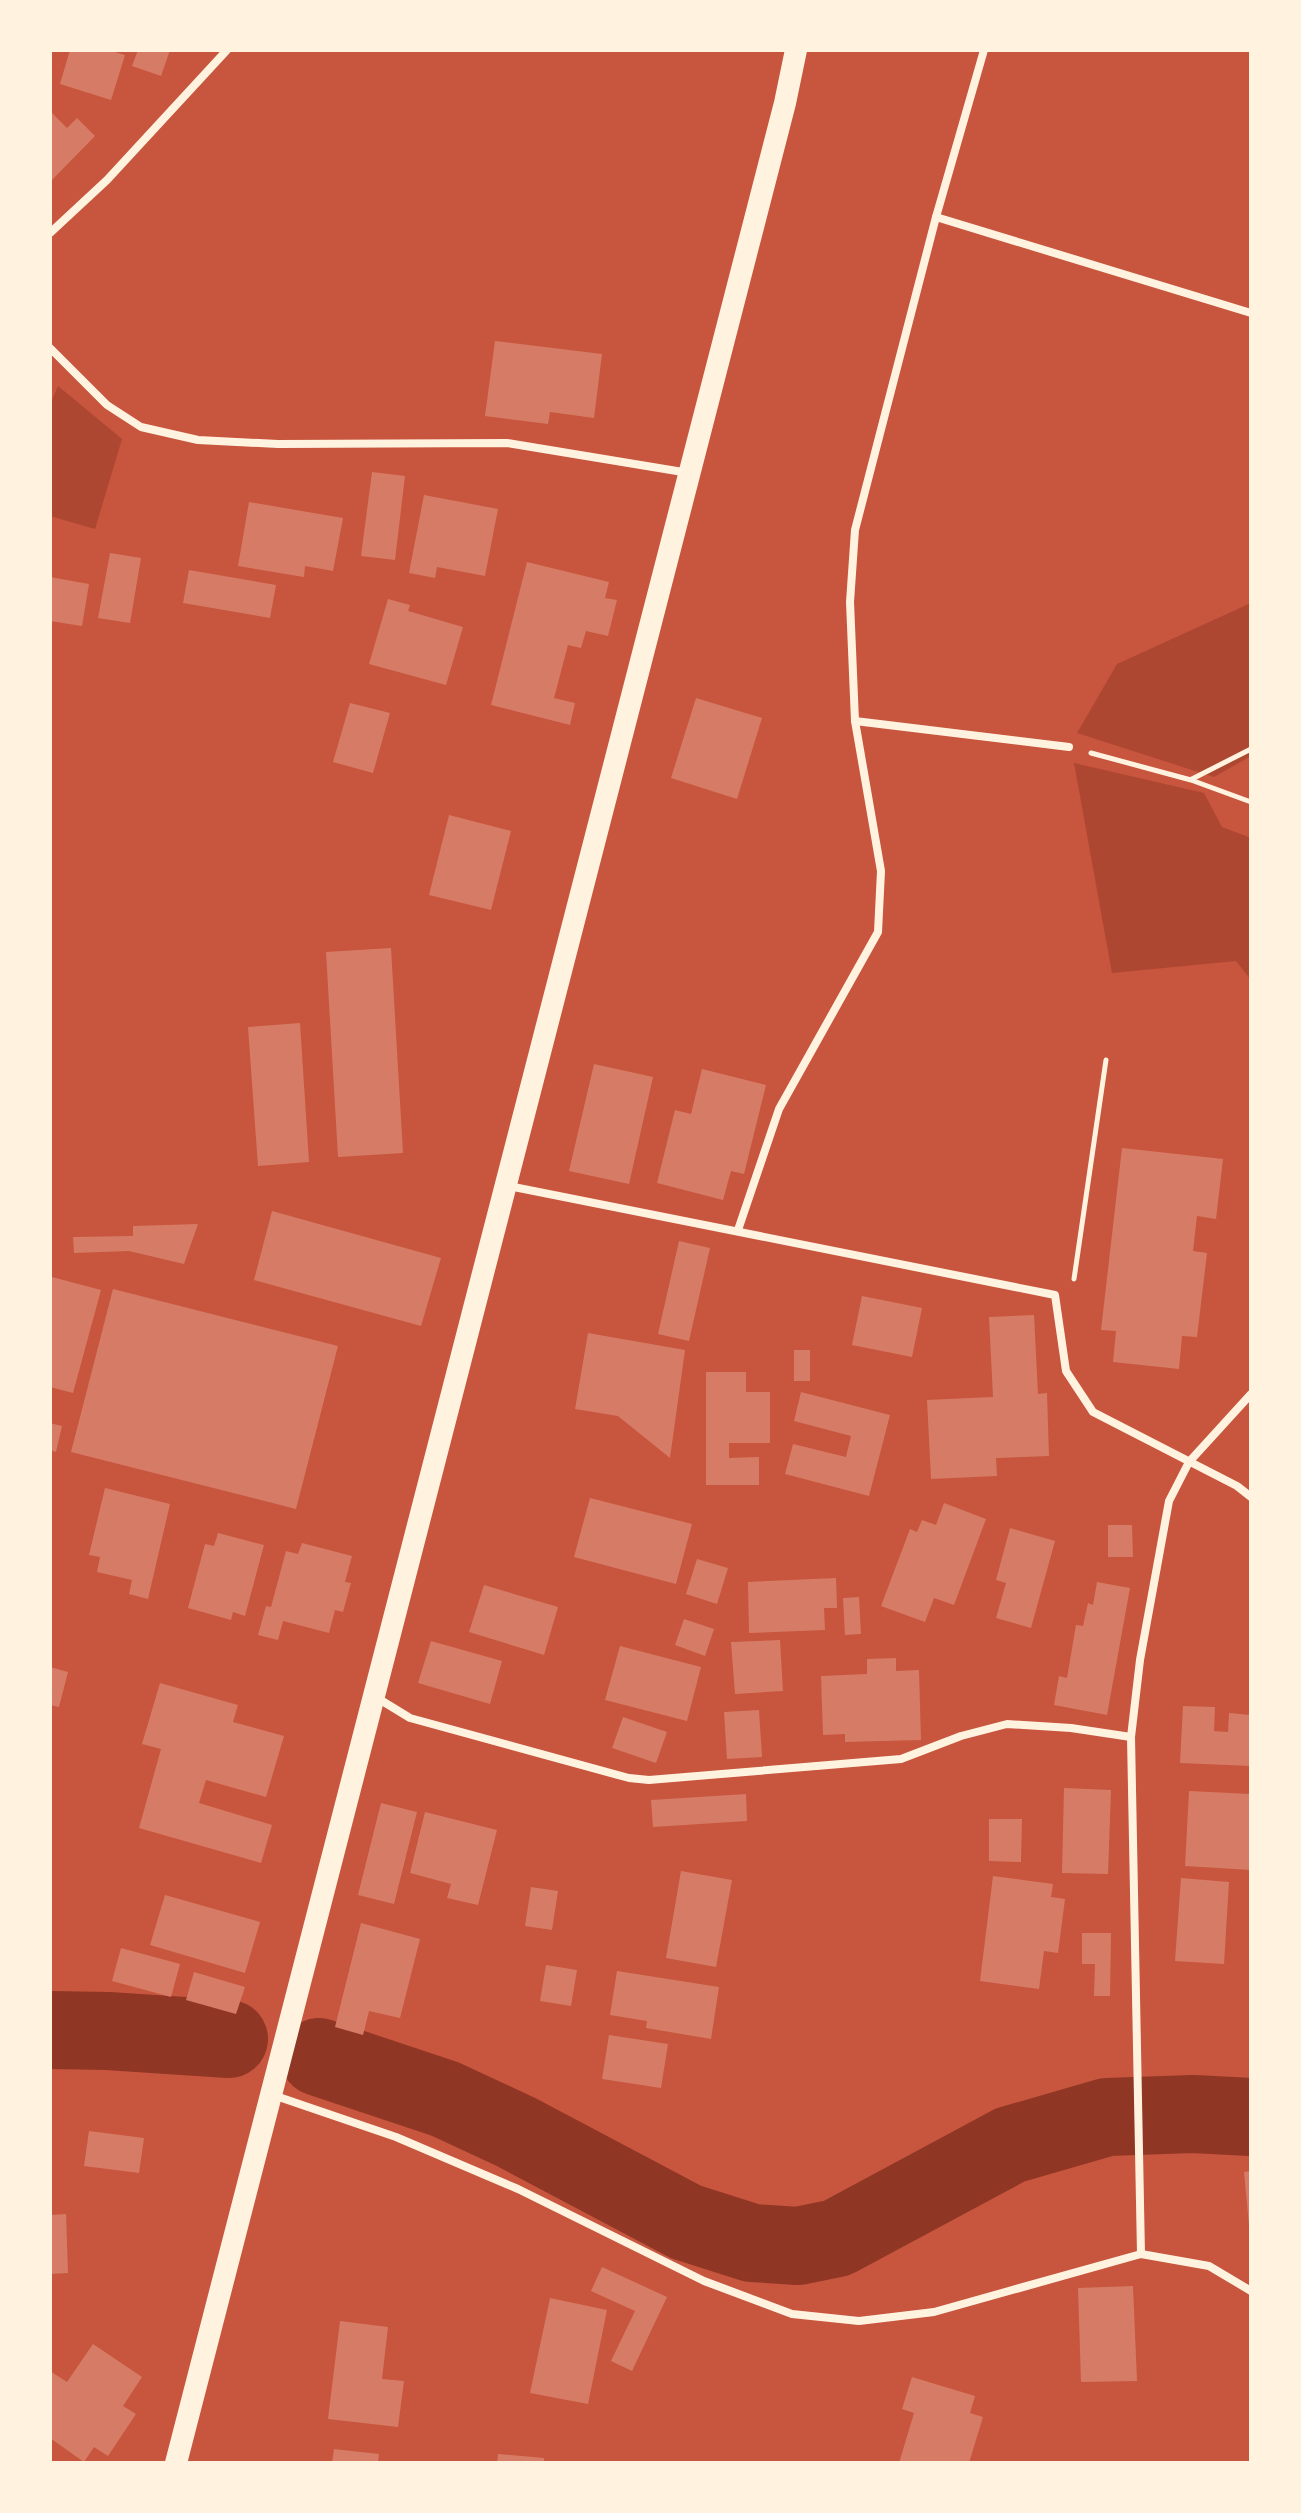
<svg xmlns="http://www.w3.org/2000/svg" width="1301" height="2513" font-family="Manrope,sans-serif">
  <rect width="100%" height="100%" fill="#c8553d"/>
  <!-- green -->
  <g fill="#ae4732">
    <polygon points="58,386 122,439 95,529 50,516 50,405"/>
    <polygon points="1251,603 1251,756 1214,777 1077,733 1117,664"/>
    <polygon points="1074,763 1204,793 1222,827 1251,838 1251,980 1236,961 1112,973"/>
  </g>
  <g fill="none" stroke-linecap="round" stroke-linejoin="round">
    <!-- river -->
    <g stroke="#8f3625" stroke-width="78">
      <polyline points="50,2030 108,2031 229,2039"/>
      <polyline points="319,2057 445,2099 516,2132 686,2222 752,2243 798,2246 837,2238 1010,2145 1107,2117 1193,2114 1251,2117"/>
    </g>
  </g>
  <!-- building -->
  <g fill="#d67c66">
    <polygon points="70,50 108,50 125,55 111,100 60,84"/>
    <polygon points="138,50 170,50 161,76 132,66"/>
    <polygon points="50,111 67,128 77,118 95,136 50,182"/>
    <polygon points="495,341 602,354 594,418 550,412 548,424 485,416"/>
    <polygon points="372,472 405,476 395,560 361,556"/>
    <polygon points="424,495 498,509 485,576 437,567 435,578 409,573"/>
    <polygon points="249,502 343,518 333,571 305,566 304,577 238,566"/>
    <polygon points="110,553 141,558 130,623 98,618"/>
    <polygon points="527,562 609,582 605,598 617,600 608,636 586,631 581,648 568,645 554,698 575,703 570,725 491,705"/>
    <polygon points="189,570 276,585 270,618 183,603"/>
    <polygon points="50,577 89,584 82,626 50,621"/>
    <polygon points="388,599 410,605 408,611 463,627 446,685 369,664"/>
    <polygon points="696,698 762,718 737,799 671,778"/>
    <polygon points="350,703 390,713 373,773 333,762"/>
    <polygon points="449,815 511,831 491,910 429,895"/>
    <polygon points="391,948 403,1153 338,1157 326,952"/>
    <polygon points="300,1023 309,1162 258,1166 248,1027"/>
    <polygon points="594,1064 653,1077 629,1184 569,1171"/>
    <polygon points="702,1069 766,1085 744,1174 731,1171 723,1200 657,1183 675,1110 691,1114"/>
    <polygon points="1122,1148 1223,1159 1216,1219 1197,1216 1193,1251 1207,1253 1197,1337 1182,1336 1179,1369 1113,1362 1116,1331 1101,1330"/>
    <polygon points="272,1211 441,1258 421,1326 254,1280"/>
    <polygon points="198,1224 184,1264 129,1251 74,1253 73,1237 133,1236 133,1226"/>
    <polygon points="679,1241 710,1248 689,1341 658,1334"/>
    <polygon points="52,1277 101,1290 73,1393 50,1387"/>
    <polygon points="113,1289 338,1346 296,1509 71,1452"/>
    <polygon points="862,1296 922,1308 912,1357 852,1345"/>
    <polygon points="1034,1315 1038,1394 1047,1393 1049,1456 996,1458 997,1476 931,1479 927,1400 993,1397 989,1317"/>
    <polygon points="588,1333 685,1350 670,1458 618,1416 575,1409"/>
    <rect x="794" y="1350" width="16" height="31"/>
    <polygon points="706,1372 746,1372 746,1392 770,1392 770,1443 729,1443 729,1458 759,1457 759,1485 706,1485"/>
    <polygon points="801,1392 890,1415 869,1496 785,1474 793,1444 846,1457 851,1436 794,1421"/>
    <polygon points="50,1423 62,1426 56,1452 50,1450"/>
    <polygon points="105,1488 170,1504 148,1599 129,1594 132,1580 97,1572 100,1557 89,1555"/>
    <polygon points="590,1498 692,1524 676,1584 574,1557"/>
    <polygon points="944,1503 986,1519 954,1605 934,1598 925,1622 881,1606 910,1529 917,1532 922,1520 936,1525"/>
    <polygon points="1108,1525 1132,1525 1133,1557 1108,1557"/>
    <polygon points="1010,1528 1055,1541 1031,1628 996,1618 1006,1583 996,1580"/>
    <polygon points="218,1533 264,1545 245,1616 233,1612 231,1620 188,1608 205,1544 214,1546"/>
    <polygon points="302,1543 352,1556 345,1582 351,1583 343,1612 335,1610 329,1633 283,1621 278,1640 258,1635 266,1606 271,1607 286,1551 298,1554"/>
    <polygon points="697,1559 728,1568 717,1604 686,1594"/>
    <polygon points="836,1578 837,1608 824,1608 825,1630 749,1633 748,1582"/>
    <polygon points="1097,1582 1130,1588 1107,1715 1054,1705 1059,1676 1067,1678 1076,1625 1083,1626 1088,1603 1093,1605"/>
    <polygon points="484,1585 558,1607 544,1655 469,1632"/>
    <polygon points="859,1597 861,1634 845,1635 843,1598"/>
    <polygon points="684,1619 714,1629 705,1656 675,1645"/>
    <polygon points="780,1640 783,1691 735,1694 731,1642"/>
    <polygon points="431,1641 502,1661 490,1704 418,1683"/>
    <polygon points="620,1646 701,1667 687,1721 605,1700"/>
    <polygon points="896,1658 896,1671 919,1670 921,1740 845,1742 845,1734 823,1735 821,1676 867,1674 867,1659"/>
    <polygon points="50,1667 68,1672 59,1707 50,1705"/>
    <polygon points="160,1683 238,1705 233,1722 284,1736 266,1797 206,1780 199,1803 272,1825 261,1863 139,1828 161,1749 142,1744"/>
    <polygon points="1183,1706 1215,1707 1214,1731 1228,1732 1229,1713 1251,1715 1251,1766 1180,1763"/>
    <polygon points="759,1710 762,1757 727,1759 724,1712"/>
    <polygon points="623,1717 667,1732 656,1763 612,1748"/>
    <polygon points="1064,1788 1111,1790 1108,1874 1062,1873"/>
    <polygon points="1189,1791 1251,1794 1251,1870 1185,1866"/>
    <polygon points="746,1794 747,1821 653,1827 651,1800"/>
    <polygon points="381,1803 417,1812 394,1904 358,1895"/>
    <polygon points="425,1812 497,1830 478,1905 447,1898 451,1884 410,1873"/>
    <polygon points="989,1819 1022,1819 1021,1862 989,1861"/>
    <polygon points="681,1871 732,1880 716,1967 666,1958"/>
    <polygon points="993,1876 1053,1884 1051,1897 1065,1899 1058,1953 1044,1951 1039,1989 980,1981"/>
    <polygon points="1181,1878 1229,1882 1224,1964 1175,1961"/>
    <polygon points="531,1887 558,1891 552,1930 525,1926"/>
    <polygon points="165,1895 260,1922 245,1973 150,1945"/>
    <polygon points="361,1923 420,1939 400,2018 369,2011 363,2035 335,2027"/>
    <polygon points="1082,1933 1111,1933 1110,1996 1094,1996 1095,1964 1082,1964"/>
    <polygon points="121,1948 180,1964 171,1997 112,1981"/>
    <polygon points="546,1965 577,1970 571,2006 540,2001"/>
    <polygon points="617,1971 719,1987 711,2039 646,2028 647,2021 610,2015"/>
    <polygon points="194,1972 245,1987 236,2014 186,2000"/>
    <polygon points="609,2035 668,2044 661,2088 602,2079"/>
    <polygon points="89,2131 144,2138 139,2173 84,2166"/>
    <polygon points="1251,2171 1251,2225 1249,2225 1244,2172"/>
    <polygon points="66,2214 68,2273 50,2274 50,2215"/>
    <polygon points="602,2267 667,2297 632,2371 611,2361 635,2311 591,2291"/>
    <polygon points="1133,2286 1137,2381 1081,2382 1078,2288"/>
    <polygon points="550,2298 607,2310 588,2404 530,2393"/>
    <polygon points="340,2321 388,2327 382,2379 404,2381 398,2427 328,2419"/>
    <polygon points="93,2344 142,2377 123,2406 136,2414 108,2456 94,2447 84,2462 50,2438 50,2371 67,2382"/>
    <polygon points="912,2377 975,2396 970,2413 983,2417 969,2463 899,2463 914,2413 902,2409"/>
    <polygon points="334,2449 379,2454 378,2463 332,2463"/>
    <polygon points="498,2454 544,2458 544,2463 497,2463"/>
  </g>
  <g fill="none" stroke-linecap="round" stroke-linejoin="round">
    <!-- path -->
    <g stroke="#fff3e0" stroke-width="5">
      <polyline points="1091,753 1191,780 1251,802"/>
      <polyline points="1192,779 1251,749"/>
      <polyline points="1074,1279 1106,1060"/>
    </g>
    <!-- minor -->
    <g stroke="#fff3e0" stroke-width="8">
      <polyline points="936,217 1251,313"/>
      <polyline points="50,233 107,180 227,50"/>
      <polyline points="50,348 107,405 141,427 198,440 278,444 507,443 689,473"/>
      <polyline points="855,721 1069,747"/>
      <polyline points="504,1185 1055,1295 1066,1371 1093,1412 1237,1486 1251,1497"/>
      <polyline points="738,1230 779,1109 878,932 881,871 855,721 850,602 855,530 936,217 984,50"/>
      <polyline points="374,1696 410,1718 629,1778 649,1780 901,1759 961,1736 1007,1724 1071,1728 1131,1737"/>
      <polyline points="270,2094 396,2137 518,2189 704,2281 792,2314 859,2321 934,2312 1141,2254 1209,2266 1251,2291"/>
      <polyline points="1141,2254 1131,1737 1140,1660 1169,1501 1189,1462 1251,1394"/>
    </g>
    <!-- trunk -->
    <path stroke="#fff3e0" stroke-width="22" d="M 176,2463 C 372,1674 582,889 785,103 L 796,50"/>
  </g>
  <!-- border -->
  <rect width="1301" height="2513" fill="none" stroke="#fff3e0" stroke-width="104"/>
</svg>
